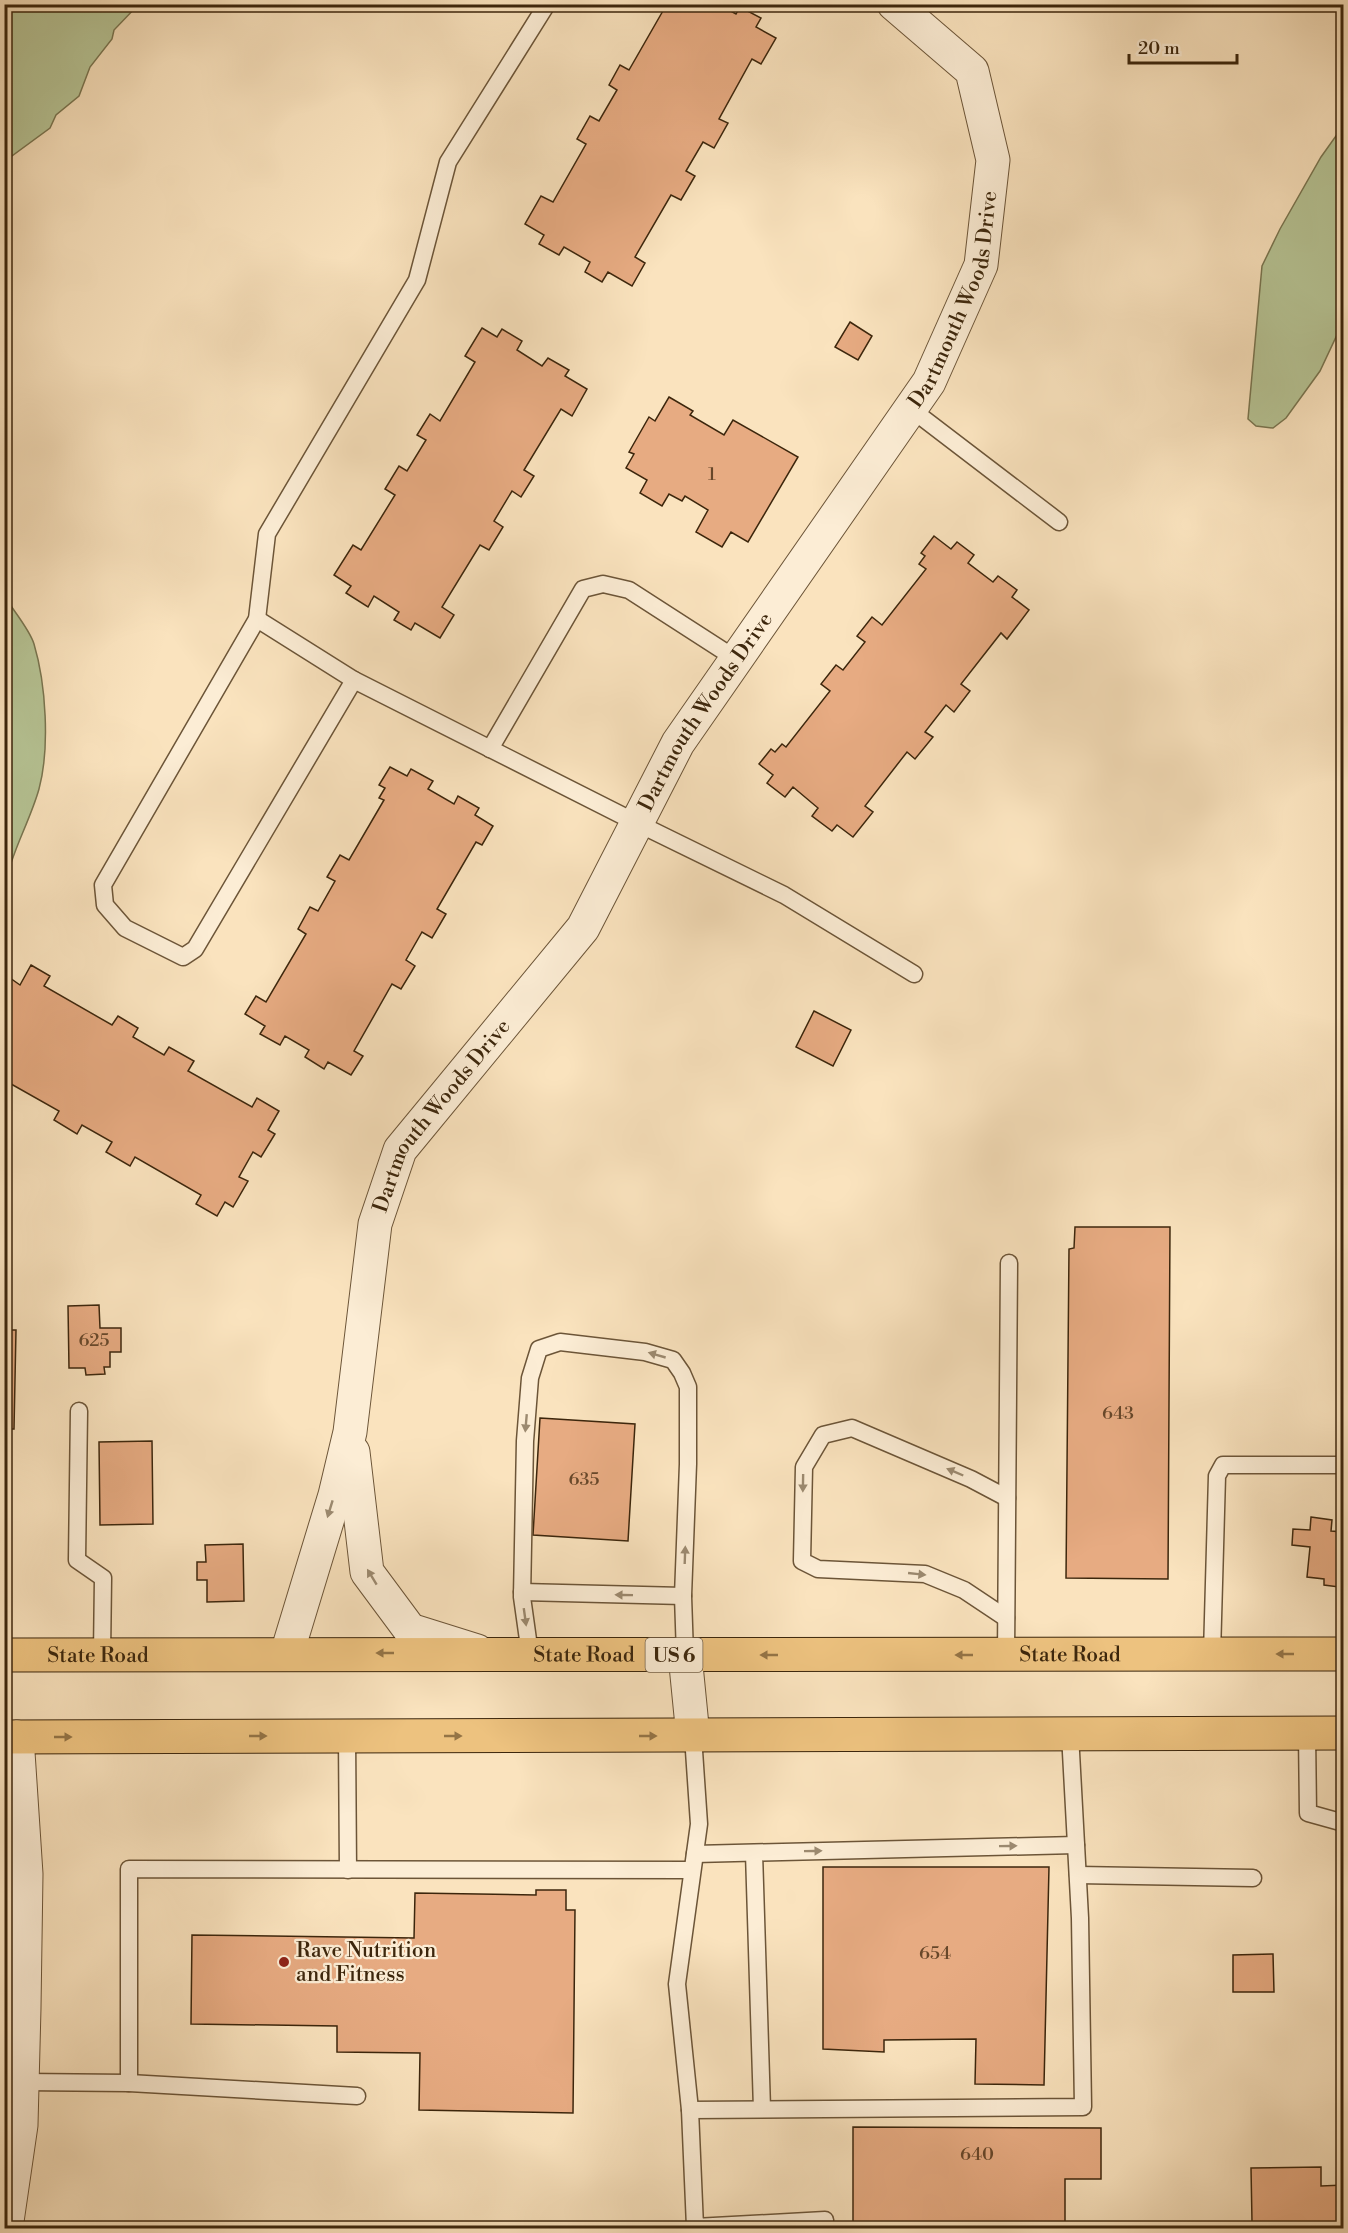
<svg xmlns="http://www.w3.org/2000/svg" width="1348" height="2233" font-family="'Libre Bodoni',serif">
  <rect width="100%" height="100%" fill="#fae3be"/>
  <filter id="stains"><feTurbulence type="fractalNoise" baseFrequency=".00333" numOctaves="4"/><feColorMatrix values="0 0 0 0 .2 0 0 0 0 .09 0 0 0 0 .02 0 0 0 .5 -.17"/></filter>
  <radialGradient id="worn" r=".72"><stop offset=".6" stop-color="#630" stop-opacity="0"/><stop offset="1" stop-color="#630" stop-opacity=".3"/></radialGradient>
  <!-- green -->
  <g fill="#b7c596" stroke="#7a7651" stroke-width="1.5">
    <polygon points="5,4 138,5 114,30 112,39 90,67 79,96 56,115 50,128 5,161"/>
    <polygon points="1343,126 1343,322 1320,371 1286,418 1273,428 1256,426 1248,419 1262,266 1280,229 1321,157"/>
    <path d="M 5,597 C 13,610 30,630 34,644 C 46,684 50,748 39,789 C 30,821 12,851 5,884 Z"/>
  </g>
  <!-- building -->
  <g fill="#e7ab82" stroke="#3c260c" stroke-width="1.5">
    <polygon points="657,4 718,4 736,14 740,7 761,18 756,27 776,38 761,64 752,59 719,119 728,123 714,148 703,142 686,171 695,176 681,200 671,195 635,257 645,263 632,286 608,272 602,282 585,272 590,262 564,247 559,255 539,244 544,235 525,224 541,196 553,202 586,144 577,139 590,116 599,121 617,90 609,85 620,65 629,70 664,9"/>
    <polygon points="850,322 872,336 858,360 835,347"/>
    <polygon points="482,328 497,337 502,329 522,341 517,350 542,366 548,358 569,370 565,376 587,389 572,416 561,409 524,470 534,476 521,497 512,491 494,521 503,527 489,550 480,545 442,607 454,615 440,638 415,623 411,630 394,620 399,612 374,596 368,607 346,593 351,586 334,575 353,545 361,550 395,495 385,489 399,466 407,471 426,440 417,435 430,414 440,421 475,362 465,356"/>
    <polygon points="669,397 693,411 690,415 724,435 733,420 798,457 748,542 731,532 722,547 696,532 708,510 685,496 682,501 669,494 662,506 640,493 647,480 626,468 634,454 629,452 649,417 655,421"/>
    <polygon points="934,536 951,549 957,542 974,555 968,563 993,582 998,576 1017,590 1012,597 1029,610 1007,639 1001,633 961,684 970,691 954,712 946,705 925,732 933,737 915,759 907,752 865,806 873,812 853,837 837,825 832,831 812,816 818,808 793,787 785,797 767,783 773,775 759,764 771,749 775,752 782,744 786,747 830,691 821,684 836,665 843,670 865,642 857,636 872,617 882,625 926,569 919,564 925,556 921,553"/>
    <polygon points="390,767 407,776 411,769 433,781 428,789 454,804 458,796 479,808 475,815 493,826 482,845 476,842 437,909 446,914 432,938 422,932 406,960 415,966 401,989 392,984 354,1051 363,1056 351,1075 328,1062 324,1069 305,1057 309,1050 285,1036 280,1045 260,1034 265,1026 245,1014 256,996 266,1002 306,934 298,929 310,907 318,911 335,881 327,877 340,855 349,860 384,800 379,798 385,788 379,785"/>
    <polygon points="31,965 50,976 44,986 112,1025 118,1016 138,1028 133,1037 164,1055 169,1047 194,1061 188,1071 252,1107 257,1098 279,1111 268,1130 275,1134 261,1157 253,1152 239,1177 248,1181 233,1207 225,1202 217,1216 196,1204 201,1195 135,1157 130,1166 106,1152 112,1142 82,1125 77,1134 54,1120 59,1111 4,1080 4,1013 8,1007 4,1005 4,987 10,978 20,985"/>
    <polygon points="814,1011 851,1030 833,1066 796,1047"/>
    <polygon points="1075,1227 1170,1227 1168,1579 1066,1578 1069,1249 1074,1248"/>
    <polygon points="99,1305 100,1328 121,1328 121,1352 110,1352 110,1367 104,1367 105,1374 86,1375 85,1368 69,1368 68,1306"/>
    <polygon points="4,1330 16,1330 14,1429 4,1429"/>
    <polygon points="540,1418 635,1424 628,1541 533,1535"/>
    <polygon points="152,1441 153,1524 100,1525 99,1442"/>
    <polygon points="1311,1517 1332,1520 1331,1531 1344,1532 1344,1577 1340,1577 1339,1587 1324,1585 1324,1579 1307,1577 1310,1547 1292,1545 1293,1529 1310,1530"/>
    <polygon points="243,1544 244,1601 207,1602 207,1580 197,1580 197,1562 206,1562 205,1545"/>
    <polygon points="823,1867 1049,1867 1044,2085 975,2084 976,2039 884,2040 884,2052 823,2049"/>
    <polygon points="1340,1885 1344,1885 1344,1971 1342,1971"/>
    <polygon points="536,1890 566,1890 566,1910 575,1910 573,2113 419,2110 420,2053 337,2052 337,2026 191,2024 192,1935 414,1938 415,1893 536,1895"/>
    <polygon points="1273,1954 1274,1992 1233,1992 1233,1955"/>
    <polygon points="853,2127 1101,2128 1101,2179 1065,2179 1065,2228 853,2228"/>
    <polygon points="1321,2167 1321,2186 1344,2185 1344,2227 1209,2228 1209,2223 1252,2222 1251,2168"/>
  </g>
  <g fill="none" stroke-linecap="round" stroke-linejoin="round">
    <!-- lane casing -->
    <g stroke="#6c5538" stroke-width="19">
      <g id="lane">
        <polyline points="547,4 448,162 417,280 267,534 257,619 103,885 105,905 125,928 183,957 195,949 354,680 637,823 784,895 914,974"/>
        <polyline points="911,409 1059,522"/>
        <polyline points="257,619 354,680"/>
        <polyline points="490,749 583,589 603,584 629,590 736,659"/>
        <polyline points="79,1411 77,1560 103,1578 102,1654"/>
        <polyline points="522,1592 683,1596"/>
        <polyline points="1006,1618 964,1590 925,1574 818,1569 802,1561 804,1467 823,1435 852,1428 971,1479 1007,1498"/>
        <polyline points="530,1654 522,1597 525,1441 530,1378 539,1349 560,1342 645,1352 673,1360 682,1373 688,1387 688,1464 683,1596 685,1655"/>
        <polyline points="1212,1654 1217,1476 1223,1465 1344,1465"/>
        <polyline points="1006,1655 1009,1263"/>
        <polyline points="1307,1733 1308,1813 1344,1823"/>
        <polyline points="347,1736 348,1870"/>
        <polyline points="693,1736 699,1824 677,1984 690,2110 1083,2107 1080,1918 1070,1734"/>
        <polyline points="754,1853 762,2109"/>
        <polyline points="695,1854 1076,1845"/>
        <polyline points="1078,1875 1253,1878"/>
        <polyline points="22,2082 129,2083 129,1869 692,1870"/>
        <polyline points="129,2083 357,2096"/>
        <polyline points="690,2110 695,2227 825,2220"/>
      </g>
    </g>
    <!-- street casing -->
    <g stroke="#6c5538" stroke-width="35">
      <g id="street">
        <polyline points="353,1452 367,1572 410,1630 477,1651"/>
        <path id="s1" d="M 287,1653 L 335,1495 L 350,1432 L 375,1224 L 400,1150 L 583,928 L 678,743 L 929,382 L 981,265 L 993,160 L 972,71 L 894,4"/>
        <polyline points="685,1655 693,1736"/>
        <polyline points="6,2228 21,2125 24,2008 26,1874 17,1737"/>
      </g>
    </g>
    <!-- primary casing -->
    <g stroke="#3c260c" stroke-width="35">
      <g id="primary">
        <path id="s2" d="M 4,1655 L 1344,1654"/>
        <polyline points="4,1737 1344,1733"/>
      </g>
    </g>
    <!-- lane -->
    <use href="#lane" stroke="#fcedd5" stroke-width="16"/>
    <!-- street -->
    <use href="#street" stroke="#fcedd5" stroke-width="33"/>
    <!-- primary -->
    <use href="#primary" stroke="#edc27f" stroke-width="33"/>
  </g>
  <!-- one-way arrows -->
  <defs><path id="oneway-solid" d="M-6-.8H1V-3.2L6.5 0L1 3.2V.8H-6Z" transform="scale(1.5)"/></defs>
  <g fill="#9c8a70">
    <use href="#oneway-solid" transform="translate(657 1355) rotate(-164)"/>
    <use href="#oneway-solid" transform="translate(526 1423) rotate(95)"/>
    <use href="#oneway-solid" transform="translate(955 1472) rotate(-157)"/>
    <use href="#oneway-solid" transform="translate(803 1483) rotate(91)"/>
    <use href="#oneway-solid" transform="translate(330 1509) rotate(107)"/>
    <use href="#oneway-solid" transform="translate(685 1555) rotate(-88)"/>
    <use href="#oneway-solid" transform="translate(917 1574) rotate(6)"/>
    <use href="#oneway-solid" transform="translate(372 1577) rotate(-121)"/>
    <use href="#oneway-solid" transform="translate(624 1595) rotate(-179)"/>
    <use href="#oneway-solid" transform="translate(525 1617) rotate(82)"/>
    <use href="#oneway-solid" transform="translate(1008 1846) rotate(-1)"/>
    <use href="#oneway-solid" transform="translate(813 1851) rotate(-1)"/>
  </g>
  <g fill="#947446">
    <use href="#oneway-solid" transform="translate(385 1653) rotate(-180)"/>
    <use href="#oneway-solid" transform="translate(1285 1654) rotate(180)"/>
    <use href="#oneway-solid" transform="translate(769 1655) rotate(180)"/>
    <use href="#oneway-solid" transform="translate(964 1655) rotate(180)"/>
    <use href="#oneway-solid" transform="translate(258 1736)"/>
    <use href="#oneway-solid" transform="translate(453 1736)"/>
    <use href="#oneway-solid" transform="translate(648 1736)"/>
    <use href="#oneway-solid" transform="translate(63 1737)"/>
  </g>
  <!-- markers -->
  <circle fill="#8f2418" stroke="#fcedd5" stroke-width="2" cx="284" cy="1962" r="6"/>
  <g text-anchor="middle" stroke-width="4.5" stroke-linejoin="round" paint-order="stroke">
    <!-- number labels -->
    <g font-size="18" fill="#67472a">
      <text x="712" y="480">1</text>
      <text x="94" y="1346">625</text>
      <text x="1118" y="1419">643</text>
      <text x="584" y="1485">635</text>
      <text x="935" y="1959">654</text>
      <text x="977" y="2160">640</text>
    </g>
    <!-- shield labels -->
    <rect fill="#fcedd5" stroke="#766248" stroke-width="1.5" x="645.5" y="1638" width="57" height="34" rx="4.5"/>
    <g font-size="20" font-weight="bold" fill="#3c260c">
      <text x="674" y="1662">US 6</text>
    </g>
    <!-- street labels -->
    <g font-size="21" fill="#3c260c" stroke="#fcedd5">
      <text dy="7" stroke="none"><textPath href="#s1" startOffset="1540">Dartmouth Woods Drive</textPath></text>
      <text dy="7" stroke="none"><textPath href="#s1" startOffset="1054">Dartmouth Woods Drive</textPath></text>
      <text dy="7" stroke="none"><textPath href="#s1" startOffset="568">Dartmouth Woods Drive</textPath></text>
      <text dy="7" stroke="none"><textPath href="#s2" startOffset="94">State Road</textPath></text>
      <text dy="7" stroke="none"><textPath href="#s2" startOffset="580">State Road</textPath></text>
      <text dy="7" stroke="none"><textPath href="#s2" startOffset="1066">State Road</textPath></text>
    </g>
    <!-- poi labels -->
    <g font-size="21" fill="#3c260c" stroke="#fcedd5" text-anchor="start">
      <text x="296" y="1957">Rave Nutrition<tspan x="296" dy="24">and Fitness</tspan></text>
    </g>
  </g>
  <!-- margin -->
  <rect width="1348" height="2233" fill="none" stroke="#fae3be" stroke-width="24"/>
  <rect x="6" y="6" width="1336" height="2221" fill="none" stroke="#3c260c" stroke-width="3"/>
  <rect x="12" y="12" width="1324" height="2209" fill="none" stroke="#3c260c" stroke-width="1.5"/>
  <!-- scale -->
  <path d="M1129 54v9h108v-9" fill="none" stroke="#3c260c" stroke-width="3"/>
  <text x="1138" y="54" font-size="18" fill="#3c260c" stroke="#fcedd5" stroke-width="4.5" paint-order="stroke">20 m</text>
  <rect width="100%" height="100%" filter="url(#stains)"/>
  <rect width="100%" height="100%" fill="url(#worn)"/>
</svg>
